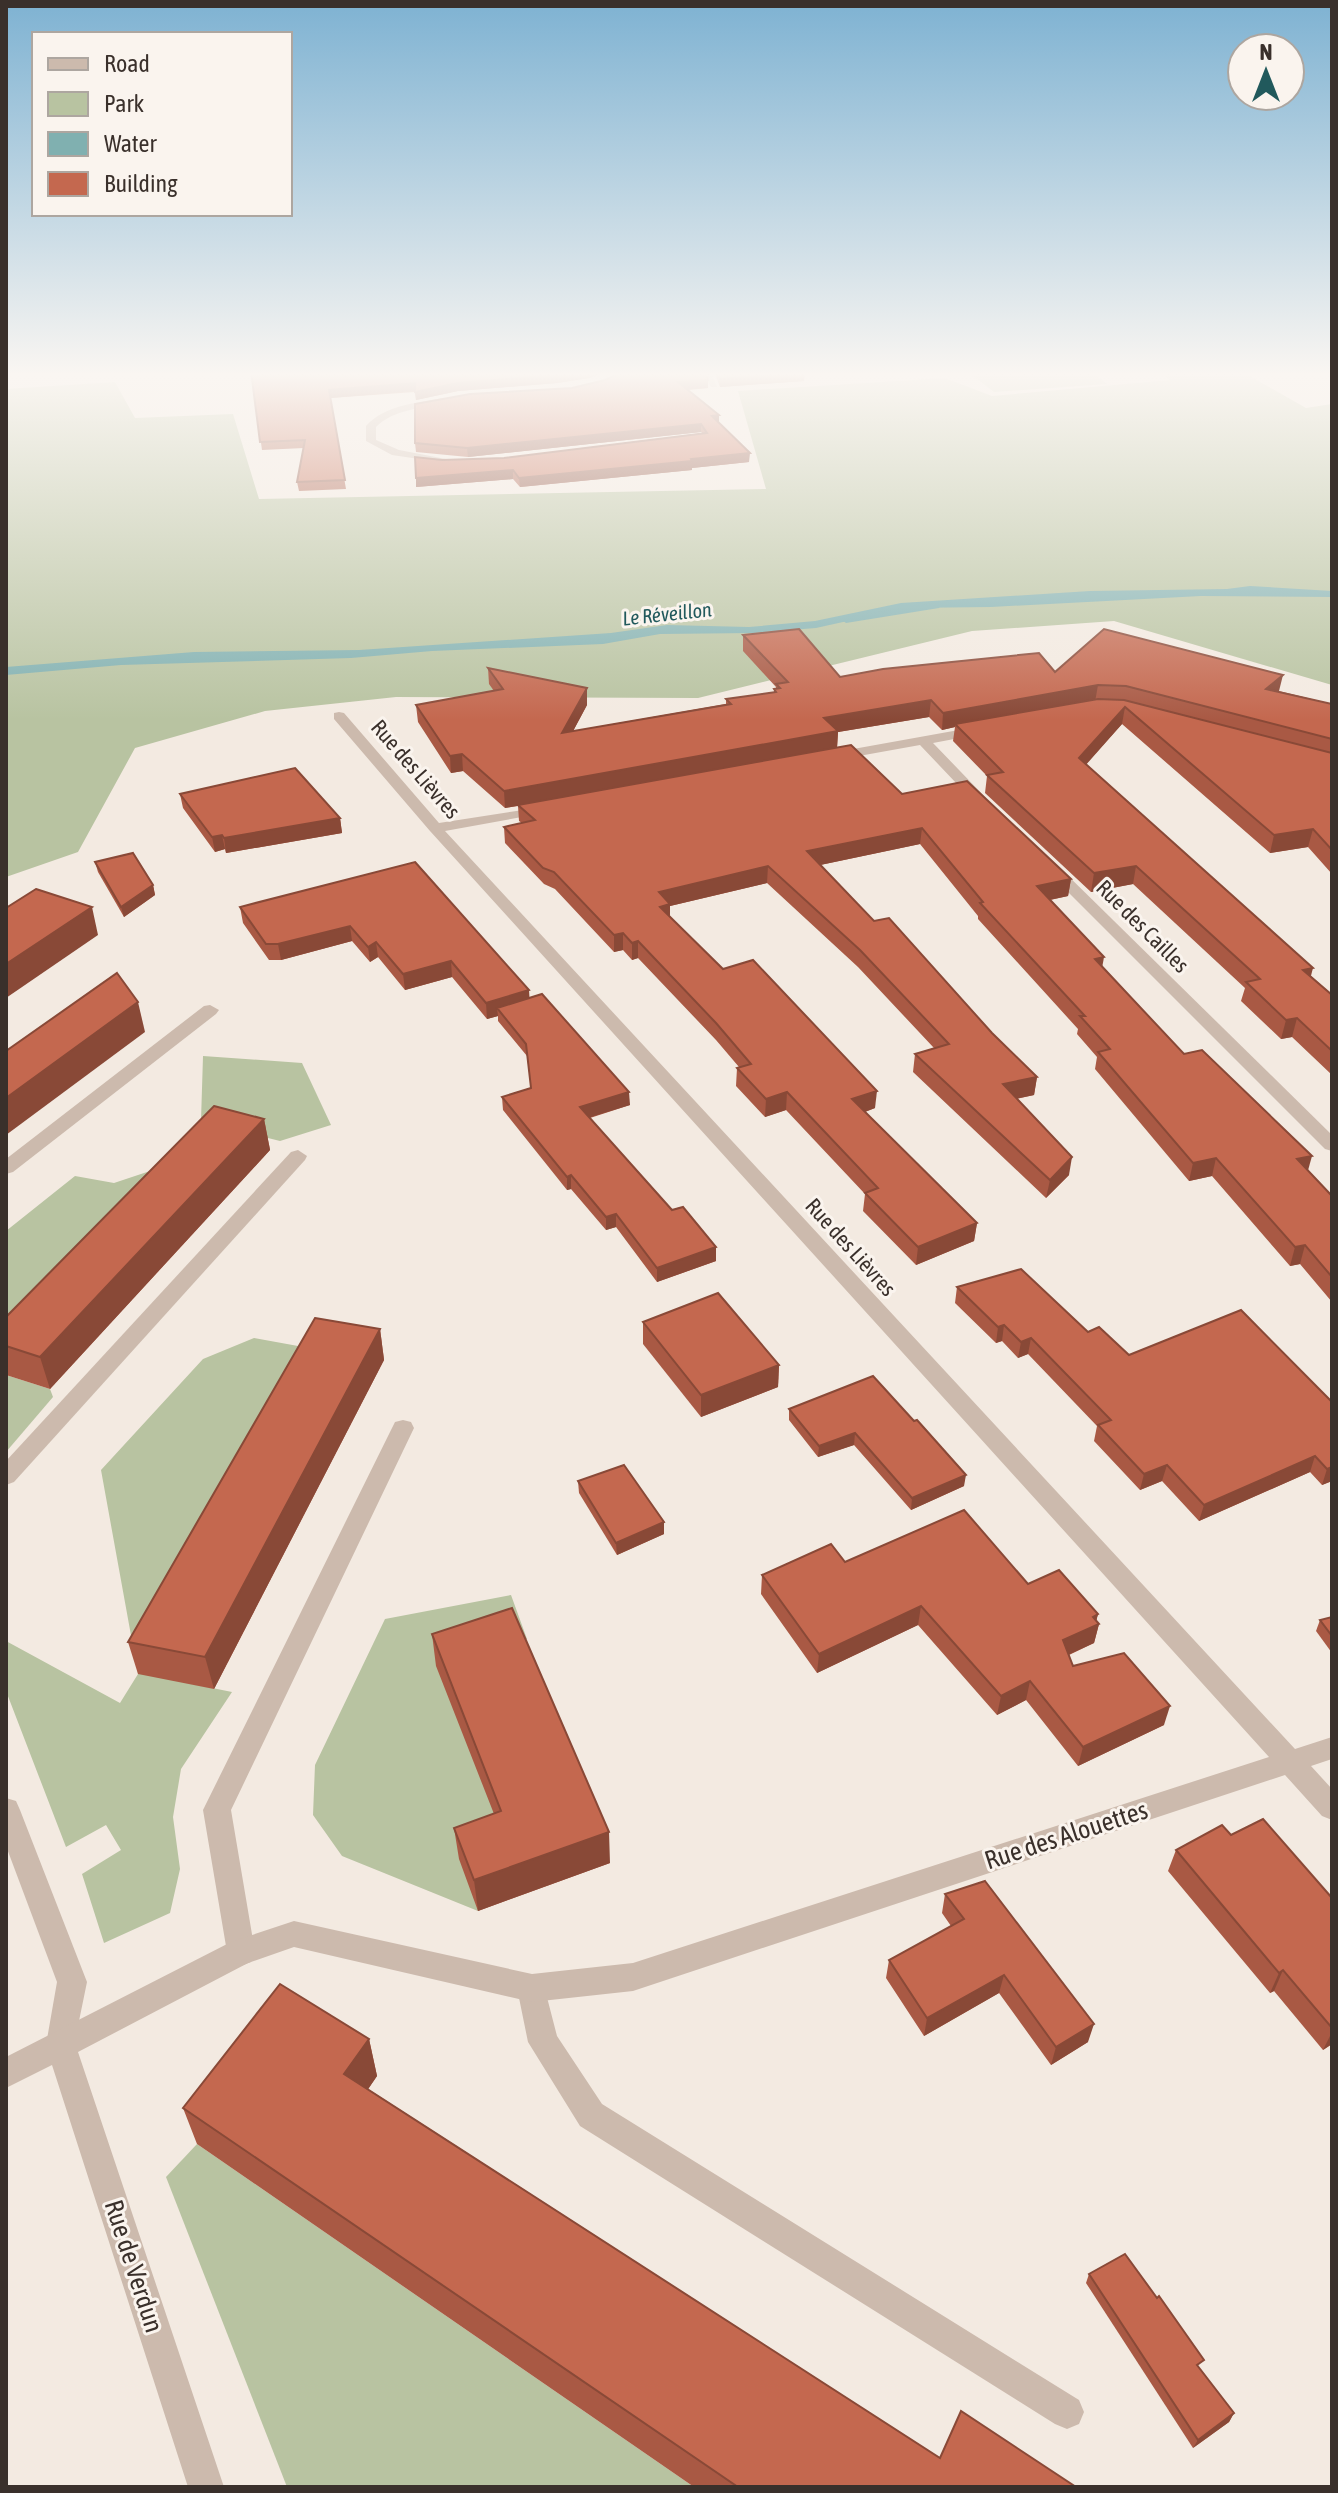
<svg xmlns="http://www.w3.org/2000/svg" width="1338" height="2493" font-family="'Asap Condensed',sans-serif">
  <rect width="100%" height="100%" fill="#f3eae1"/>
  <!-- green -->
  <g fill="#b8c3a1">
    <polygon points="1016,371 1090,371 1107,384 994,392 972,375"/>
    <polygon points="1159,371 1241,371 1306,408 1332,404 1332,685 1114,621 972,631 698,698 396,697 265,711 135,748 78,852 6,877 6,389 115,382 135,418 233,414 259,499 766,489 738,391 945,378 992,396 1170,380"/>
    <polygon points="203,1056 302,1063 331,1125 280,1141 201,1121"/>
    <polygon points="156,1169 6,1359 6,1231 75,1176 114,1183"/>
    <polygon points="254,1338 320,1350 138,1673 232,1692 181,1769 173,1817 180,1869 170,1913 104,1943 82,1874 121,1850 106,1825 66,1847 6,1691 6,1641 120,1703 138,1674 101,1470 203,1359"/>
    <polygon points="6,1375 50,1389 53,1397 6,1452"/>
    <polygon points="511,1595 527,1639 515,1640 505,1842 478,1911 342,1856 313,1815 315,1765 385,1619"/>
    <polygon points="197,2144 694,2487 287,2487 166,2177"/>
  </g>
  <!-- water -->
  <polygon fill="#80b0b0" points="1250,586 1332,591 1332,597 1201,596 991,607 906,608 816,628 754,633 660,634 603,644 432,651 351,658 121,665 6,675 6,667 194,652 359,650 611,633 667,625 749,627 815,621 901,603 1090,591 1227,589"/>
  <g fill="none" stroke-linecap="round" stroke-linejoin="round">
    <!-- stream -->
    <polygon fill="#80b0b0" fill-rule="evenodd" points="936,603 940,606 939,608 846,623 842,620 846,617"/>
    <!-- lane -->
    <g fill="#ccbaad" fill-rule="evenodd">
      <polygon points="210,1005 219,1010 216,1014 13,1172 6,1174 6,1159 204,1006"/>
      <polygon points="298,1150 307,1156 305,1160 14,1482 6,1485 6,1461 291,1152"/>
      <polygon points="403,1420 411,1422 414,1428 231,1810 255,1952 251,1962 241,1966 231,1962 227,1952 203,1810 392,1428 395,1422"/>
      <polygon points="6,1798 16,1801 20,1810 87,1982 72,2055 61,2060 50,2055 46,2045 57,1982 6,1846"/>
      <polygon points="532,1974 542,1978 557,2036 602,2104 1079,2400 1084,2412 1079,2424 1067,2429 1055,2424 580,2126 528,2042 517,1988 522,1978"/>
    </g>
    <!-- street -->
    <g fill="#ccbaad" fill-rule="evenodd">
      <polygon points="702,371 711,371 717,387 711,387"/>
      <path d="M 443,398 L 446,403 C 423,408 394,409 376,427 L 376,440 L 399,450 L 446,459 L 446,463 L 392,455 L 366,441 L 366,426 C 385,405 416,403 443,398 Z"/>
      <polygon points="339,712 344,713 439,823 549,806 551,809 544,813 445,831 1295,1749 1332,1737 1332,1759 1311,1766 1332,1789 1332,1820 1322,1816 1285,1775 633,1991 532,2002 294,1947 248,1963 78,2052 224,2487 188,2487 52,2065 6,2088 6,2057 231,1942 294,1921 532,1974 633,1963 1269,1757 430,831 334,719 334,713"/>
      <polygon points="981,726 988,730 986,733 933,743 986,798 986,804 976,804 920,745 831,761 824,757 831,753"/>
      <polygon points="1051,862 1056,864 1332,1135 1332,1151 1325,1149 1043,867"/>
    </g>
  </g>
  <!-- wall -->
  <g fill="#a95944">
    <polygon points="251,371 609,371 589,378 557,383 458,391 416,400 415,392 330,398 346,489 299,491 297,482 304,448 262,450"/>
    <polygon points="714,371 803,371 804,381 720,387"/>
    <polygon points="605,380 708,380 708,388 688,390 719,423 749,462 692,468 692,470 520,487 513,479 416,487 442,460 504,458 702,433 701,432 468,457 416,452 415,443 572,388"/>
    <polygon points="743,635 840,677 1055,672 1279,691 1332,704 1332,874 1308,847 1270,853 1122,724 1086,764 1311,976 1332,995 1332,1075 1292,1037 1281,1039 1241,1001 1245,988 1133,884 1091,892 985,793 987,776 953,741 955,727 942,730 929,717 838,732 837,748 902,794 1071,879 1068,896 1050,900 1103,967 1184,1054 1308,1170 1332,1196 1332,1302 1300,1264 1290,1266 1212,1176 1189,1181 1095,1069 1097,1057 1077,1034 1078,1029 978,919 978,916 920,844 820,865 874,921 1037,1077 1034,1095 1016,1099 1069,1175 1046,1198 913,1072 915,1054 934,1048 858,967 767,883 670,906 670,917 723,969 875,1108 865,1112 977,1223 974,1241 916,1265 863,1211 865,1194 786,1110 765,1117 736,1086 737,1068 739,1067 716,1040 638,958 632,960 623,950 614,952 555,889 544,884 505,843 504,827 522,823 519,821 518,806 505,808 463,771 451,773 418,722 416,705 494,691 489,684 488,668 587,705 573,731 726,704 726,699 774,692 774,689 776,689 776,687 743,651"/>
    <polygon points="180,794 340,818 342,833 226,853 225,849 215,852 183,808"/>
    <polygon points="95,862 153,885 155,895 124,917 98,872"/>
    <polygon points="415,862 530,998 630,1105 590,1118 716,1261 657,1282 616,1227 606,1230 571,1189 567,1190 503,1110 502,1097 531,1089 527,1056 498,1021 498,1016 487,1019 452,977 405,990 378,957 370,962 352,941 281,960 269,960 243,923 240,907"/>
    <polygon points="264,1119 270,1150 50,1389 6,1375 6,1317"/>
    <polygon points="957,1287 1088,1332 1129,1355 1332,1402 1332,1481 1322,1485 1310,1472 1199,1521 1162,1481 1140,1490 1094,1441 1097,1426 1028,1354 1018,1358 1002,1341 996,1343 955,1303"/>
    <polygon points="643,1322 779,1365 778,1387 701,1417 643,1344"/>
    <polygon points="380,1329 384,1360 214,1689 138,1674 128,1642"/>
    <polygon points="789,1409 914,1421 964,1486 911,1510 854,1445 818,1457 789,1420"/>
    <polygon points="578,1481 664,1534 617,1555 579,1493"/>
    <polygon points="845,1562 1028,1584 1098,1614 1096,1621 1099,1624 1094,1643 1069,1655 1073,1666 1164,1725 1078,1766 1026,1700 997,1715 918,1625 817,1673 761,1594 762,1575"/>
    <polygon points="1332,1617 1332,1653 1316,1631 1320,1620"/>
    <polygon points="432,1634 610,1863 478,1911 459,1859 454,1828 494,1814 436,1666"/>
    <polygon points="1231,1835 1332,1898 1332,2044 1323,2050 1274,1991 1270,1993 1168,1871 1176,1850"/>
    <polygon points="945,1894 1088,2042 1051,2065 999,1993 924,2036 886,1978 889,1960 951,1926 942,1913"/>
    <polygon points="369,2039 377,2076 368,2089 940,2458 1076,2487 694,2487 197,2144 183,2108"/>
    <polygon points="1089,2274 1234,2413 1229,2422 1193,2448 1086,2283"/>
  </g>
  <!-- shaded-wall -->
  <g fill="#894937">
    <polygon points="577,371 609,371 589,378 557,383 458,391 416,400 415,392 458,383"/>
    <polygon points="805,373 804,381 720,387 720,379"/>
    <polygon points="708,380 708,388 678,390 678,382"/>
    <polygon points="415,383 416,391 330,398 329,390"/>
    <polygon points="719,415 719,423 712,416"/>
    <polygon points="701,424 701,432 468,457 467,448"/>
    <polygon points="750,453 749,462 692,468 692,470 520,487 519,478"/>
    <polygon points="513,470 513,479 416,487 416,478"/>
    <polygon points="1283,675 1279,691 1262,705 1266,689"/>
    <polygon points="1098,685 1095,702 955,724 955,727 942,730 943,713"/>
    <polygon points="587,688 587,705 563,750 562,733"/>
    <polygon points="931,700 929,717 838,732 837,748 505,808 504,791 824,718"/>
    <polygon points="1125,707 1122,724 1077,775 1079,758"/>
    <polygon points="462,754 463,771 451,773 450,756"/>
    <polygon points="340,818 342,833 226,853 224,838"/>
    <polygon points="922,828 920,844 806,868 807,851"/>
    <polygon points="1313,829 1308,847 1270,853 1274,835"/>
    <polygon points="222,835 225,849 215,852 212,837"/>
    <polygon points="768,866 767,883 670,906 670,921 660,924 659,892"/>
    <polygon points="1136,866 1133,884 1091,892 1094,873"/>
    <polygon points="1071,879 1068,896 1035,903 1037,886"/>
    <polygon points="153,885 155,895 124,917 121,907"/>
    <polygon points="92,907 98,935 6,998 6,964"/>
    <polygon points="350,926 352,941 281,960 278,944"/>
    <polygon points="623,933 623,950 614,952 614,935"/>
    <polygon points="638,941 638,958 632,960 632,943"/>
    <polygon points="376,942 378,957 370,962 368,947"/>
    <polygon points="1104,957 1101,974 1095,959"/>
    <polygon points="451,961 452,977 405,990 403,974"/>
    <polygon points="1313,968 1308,987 1303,970"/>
    <polygon points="529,990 530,1006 497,1008 498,1016 487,1019 486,1003"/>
    <polygon points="138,1002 145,1032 6,1135 6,1098"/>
    <polygon points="1297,1018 1292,1037 1281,1039 1286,1020"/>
    <polygon points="1037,1077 1034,1095 1000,1102 1003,1084"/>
    <polygon points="877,1091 875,1108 851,1117 852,1099"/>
    <polygon points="629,1092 630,1105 581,1120 580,1107"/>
    <polygon points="787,1092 786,1110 765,1117 766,1099"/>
    <polygon points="264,1119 270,1150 50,1389 40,1357"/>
    <polygon points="1312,1156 1307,1174 1297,1159"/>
    <polygon points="1072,1157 1069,1175 1046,1198 1050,1180"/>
    <polygon points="1216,1158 1212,1176 1189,1181 1193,1163"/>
    <polygon points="571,1175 571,1189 567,1190 567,1177"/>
    <polygon points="616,1214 616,1227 606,1230 606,1217"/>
    <polygon points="977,1223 974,1241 916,1265 918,1247"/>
    <polygon points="1305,1245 1300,1264 1290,1266 1295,1247"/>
    <polygon points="716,1247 716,1261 657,1282 657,1268"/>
    <polygon points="1004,1325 1002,1341 996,1343 998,1327"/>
    <polygon points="380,1329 384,1360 214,1689 205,1657"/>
    <polygon points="1031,1338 1028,1354 1018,1358 1021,1342"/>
    <polygon points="779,1365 778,1387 701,1417 701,1395"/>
    <polygon points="855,1433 854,1445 818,1457 819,1446"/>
    <polygon points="1315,1456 1310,1472 1199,1521 1204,1505"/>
    <polygon points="1167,1465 1162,1481 1140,1490 1144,1474"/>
    <polygon points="1332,1467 1332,1481 1322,1485 1327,1469"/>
    <polygon points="966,1475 964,1486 911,1510 912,1498"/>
    <polygon points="664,1522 664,1534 617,1555 616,1543"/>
    <polygon points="921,1606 918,1625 817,1673 819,1654"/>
    <polygon points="1098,1614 1095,1626 1099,1624 1094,1643 1059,1659 1063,1640 1093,1617"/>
    <polygon points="1030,1681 1026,1700 997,1715 1001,1696"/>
    <polygon points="1170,1706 1164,1725 1078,1766 1083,1747"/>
    <polygon points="609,1832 610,1863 478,1911 474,1880"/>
    <polygon points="1283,1970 1274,1991 1270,1993 1279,1973"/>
    <polygon points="1004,1975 999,1993 924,2036 927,2018"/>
    <polygon points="1094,2024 1088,2042 1051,2065 1056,2047"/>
    <polygon points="1332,2032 1332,2044 1323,2050"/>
    <polygon points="369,2039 377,2076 354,2110 344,2074"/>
    <polygon points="1234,2413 1229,2422 1193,2448 1198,2440"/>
  </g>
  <!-- building -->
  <g fill="#c4684f" stroke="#894937" stroke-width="2">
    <polygon points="251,371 577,371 556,375 458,383 415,392 415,383 329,390 345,480 297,482 305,440 260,442"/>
    <polygon points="623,371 705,371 708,380 678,382 719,415 712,416 750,453 691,459 692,461 519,478 513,470 416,478 415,457 442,460 504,458 707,433 701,424 467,448 415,443 415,404 470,394 572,388 605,380"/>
    <polygon points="717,371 803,371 805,373 720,379"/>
    <polygon points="799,629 840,677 883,669 1039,653 1055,672 1104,629 1283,675 1266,689 1332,704 1332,739 1126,686 1098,685 943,713 931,700 824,718 838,731 504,791 462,754 450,756 416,705 503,689 488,668 587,688 562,733 731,704 726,699 776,692 774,689 780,688 776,684 788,682 743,635"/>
    <polygon points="1098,699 1124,700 1332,753 1332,850 1313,829 1274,835 1125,707 1079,758 1313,968 1303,970 1332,995 1332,1051 1297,1018 1286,1020 1246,982 1260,979 1136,866 1094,873 987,775 1003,772 955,724"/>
    <polygon points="851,745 902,794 967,781 1071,879 1037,886 1104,957 1095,959 1184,1054 1202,1050 1312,1156 1297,1159 1332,1196 1332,1277 1305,1245 1295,1247 1216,1158 1193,1163 1098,1052 1110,1049 1080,1016 1085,1016 980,903 983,902 922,828 807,851 874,921 889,918 992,1033 1037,1077 1003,1084 1072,1157 1050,1180 915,1054 949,1044 860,950 768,866 659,892 670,904 660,907 723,969 753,960 877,1091 852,1099 977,1223 918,1247 865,1193 878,1188 787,1092 766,1099 737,1068 751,1064 716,1023 638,941 632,943 623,933 614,935 554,872 543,868 504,827 535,820 518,805"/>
    <polygon points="295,768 340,818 224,838 222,835 212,837 180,794"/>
    <polygon points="133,853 153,885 121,907 95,862"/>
    <polygon points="415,862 529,990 486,1003 451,961 403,974 376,942 368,947 350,926 278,944 266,944 240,907"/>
    <polygon points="36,889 92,907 6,964 6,908"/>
    <polygon points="117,973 138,1002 6,1098 6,1051"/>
    <polygon points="542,994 629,1092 580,1107 672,1210 683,1207 716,1247 657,1268 616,1214 606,1217 571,1175 567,1177 502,1097 531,1088 526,1044 497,1008"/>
    <polygon points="214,1106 264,1119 40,1357 6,1346 6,1317"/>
    <polygon points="1021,1269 1088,1332 1099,1327 1129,1355 1241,1310 1332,1402 1332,1467 1327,1469 1315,1456 1204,1505 1167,1465 1144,1474 1098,1425 1111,1420 1031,1338 1021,1342 1004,1325 998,1327 957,1287"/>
    <polygon points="718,1293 779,1365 701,1395 643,1322"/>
    <polygon points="315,1318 380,1329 205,1657 128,1642"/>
    <polygon points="873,1376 914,1421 917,1420 966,1475 912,1498 855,1433 819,1446 789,1409"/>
    <polygon points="624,1465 664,1522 616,1543 578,1481"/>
    <polygon points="964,1510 1028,1584 1059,1570 1098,1614 1093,1617 1099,1624 1063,1640 1073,1666 1124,1653 1170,1706 1083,1747 1030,1681 1001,1696 921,1606 819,1654 762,1575 831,1544 845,1562"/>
    <polygon points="512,1608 609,1832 474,1880 454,1828 501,1811 432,1634"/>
    <polygon points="1332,1617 1332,1636 1320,1620"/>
    <polygon points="1263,1819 1332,1898 1332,2028 1283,1970 1279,1973 1176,1850 1222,1825 1231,1835"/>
    <polygon points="985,1881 1094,2024 1056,2047 1004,1975 927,2018 889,1960 964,1919 945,1894"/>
    <polygon points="280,1984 369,2039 344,2074 940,2458 961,2411 1076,2487 738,2487 183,2108"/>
    <polygon points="1125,2254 1157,2298 1159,2296 1204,2360 1197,2365 1234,2413 1198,2440 1089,2274"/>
  </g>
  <!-- sky -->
  <linearGradient id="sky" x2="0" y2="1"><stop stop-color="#7eb2d2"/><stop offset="0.52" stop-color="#faf6f2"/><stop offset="1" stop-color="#faf6f2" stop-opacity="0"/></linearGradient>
  <rect width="1338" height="720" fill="url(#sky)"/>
  <g text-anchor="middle" stroke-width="6" stroke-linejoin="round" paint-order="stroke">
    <!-- far-water labels -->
    <g font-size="20" font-style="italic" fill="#21595c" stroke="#faf4ee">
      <text transform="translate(667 614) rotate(-6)" y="7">Le Réveillon</text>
    </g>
    <!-- street labels -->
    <g font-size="22" fill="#3a302b" stroke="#faf4ee">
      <text transform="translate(416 769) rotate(49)" y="8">Rue des Lièvres</text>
      <text transform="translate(1143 926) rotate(45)" y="8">Rue des Cailles</text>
      <text transform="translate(851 1247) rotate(48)" y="8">Rue des Lièvres</text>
    </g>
    <!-- near-street labels -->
    <g font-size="26" fill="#3a302b" stroke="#faf4ee">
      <text transform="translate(1066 1835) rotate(-18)" y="9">Rue des Alouettes</text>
      <text transform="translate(134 2266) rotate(72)" y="9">Rue de Verdun</text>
    </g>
  </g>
  <!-- border -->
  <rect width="1338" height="2493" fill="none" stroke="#3a302b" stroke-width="16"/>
  <!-- legend -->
  <rect x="32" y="32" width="260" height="184" fill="#faf4ee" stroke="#ada6a0" stroke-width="2"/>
  <rect x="48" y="58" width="40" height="12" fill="#ccbaad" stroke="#ada6a0" stroke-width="2"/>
  <text x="104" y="72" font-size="24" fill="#3a302b">Road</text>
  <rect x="48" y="92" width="40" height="24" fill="#b8c3a1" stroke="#ada6a0" stroke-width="2"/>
  <text x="104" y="112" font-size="24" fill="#3a302b">Park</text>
  <rect x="48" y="132" width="40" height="24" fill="#80b0b0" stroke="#ada6a0" stroke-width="2"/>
  <text x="104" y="152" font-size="24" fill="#3a302b">Water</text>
  <rect x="48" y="172" width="40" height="24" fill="#c4684f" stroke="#ada6a0" stroke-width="2"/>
  <text x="104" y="192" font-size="24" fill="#3a302b">Building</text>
  <!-- north arrow -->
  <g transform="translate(1266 72)"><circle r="38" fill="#faf4ee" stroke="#ada6a0" stroke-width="2"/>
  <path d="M0-6L14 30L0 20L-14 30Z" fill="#21595c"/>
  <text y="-12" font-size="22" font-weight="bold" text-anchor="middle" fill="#3a302b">N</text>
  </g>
</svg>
